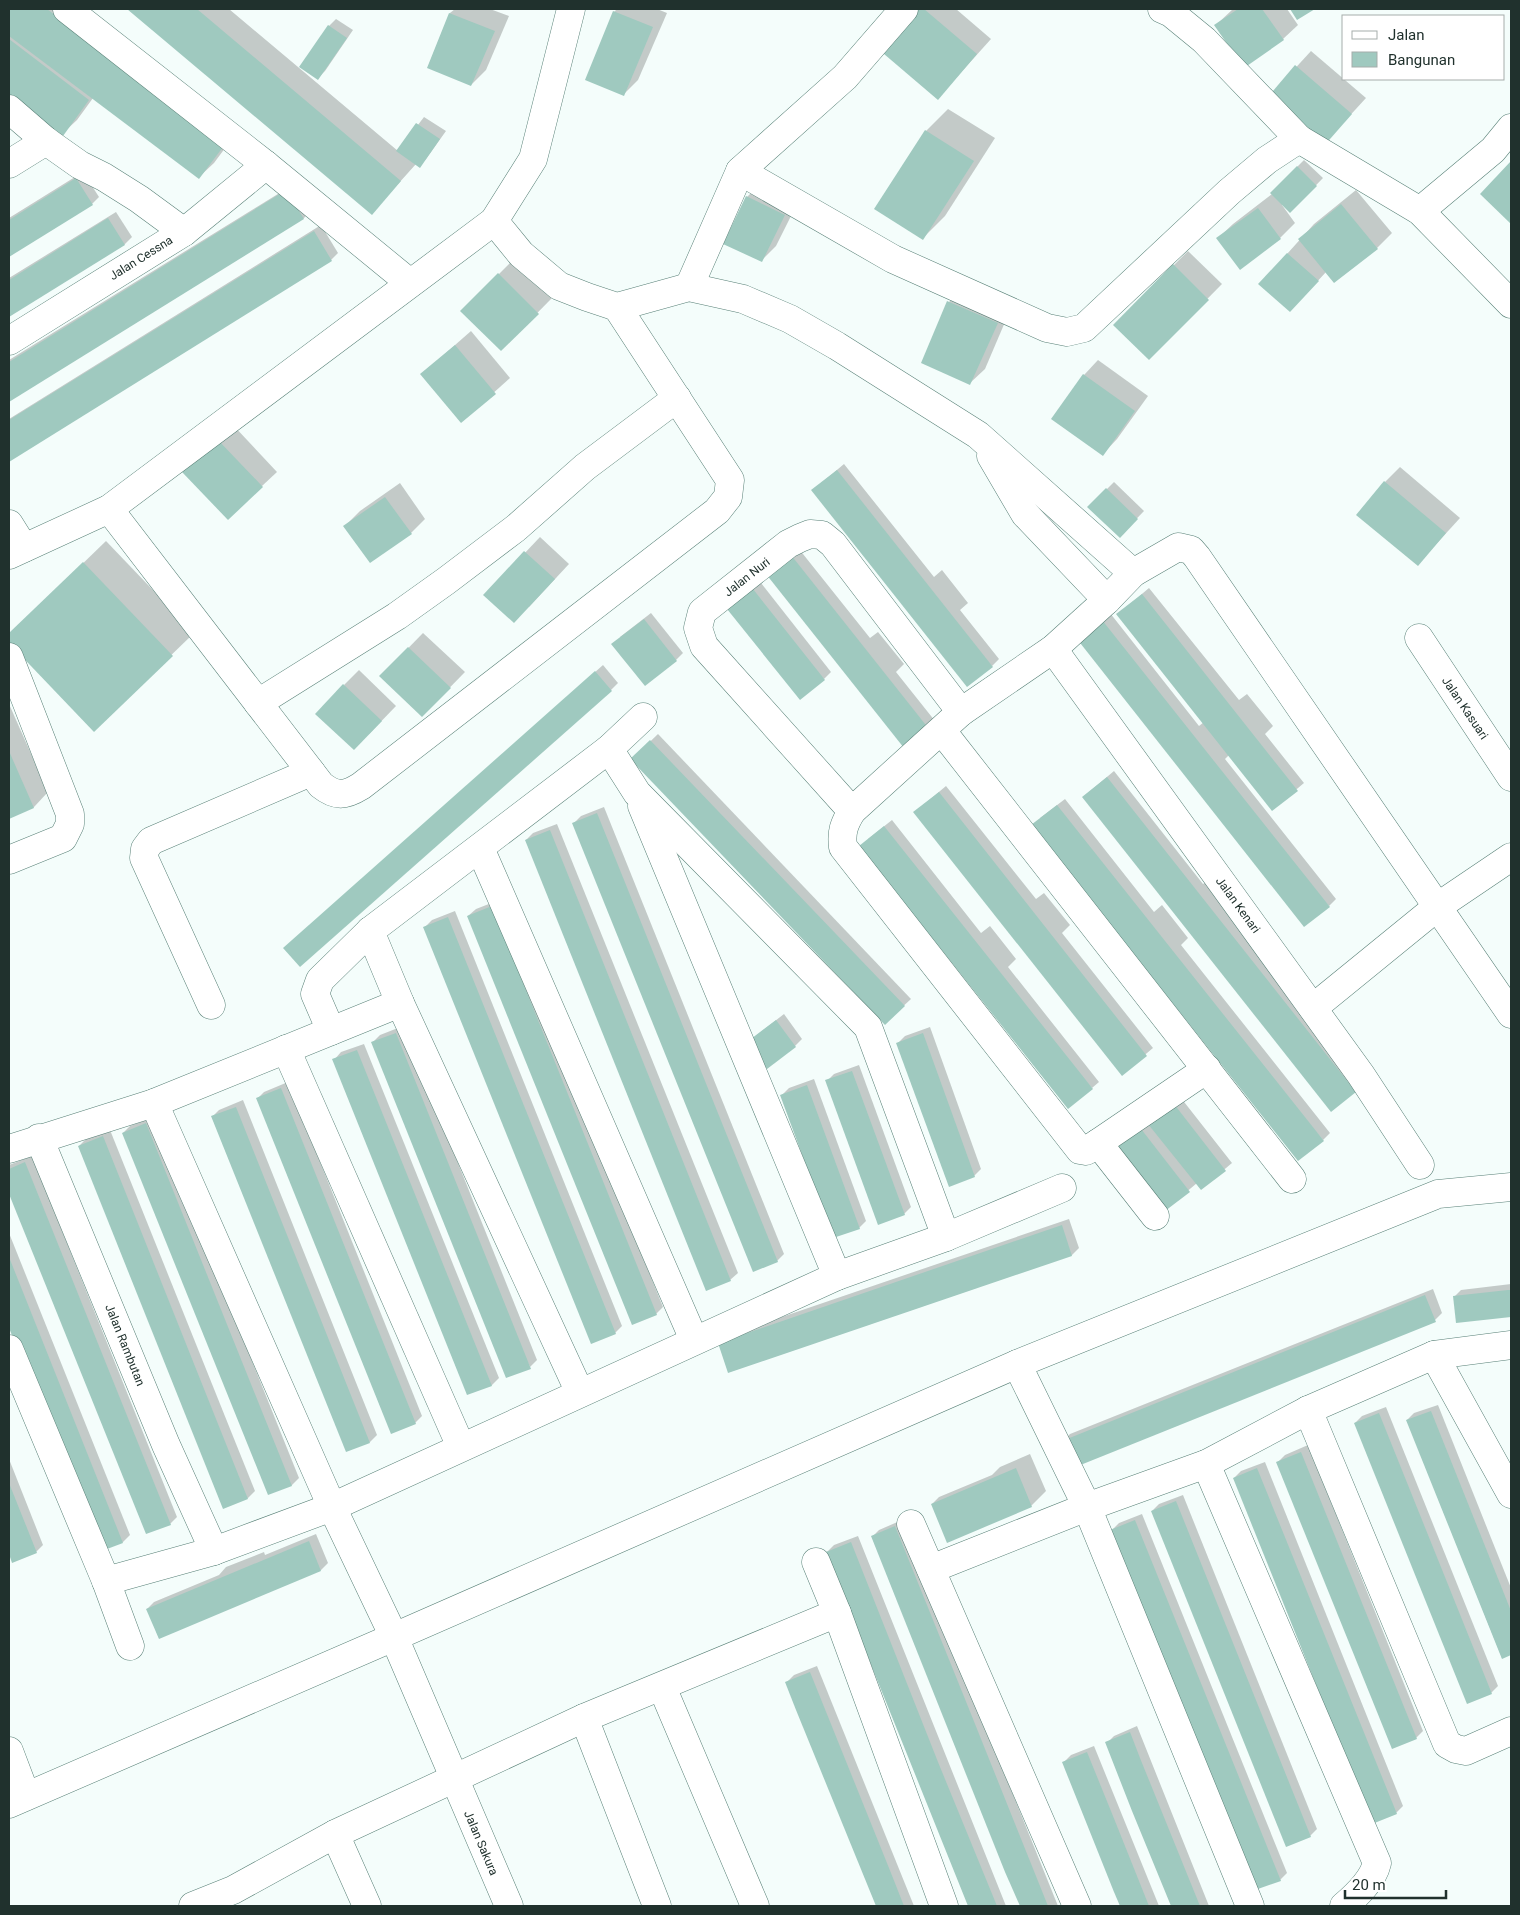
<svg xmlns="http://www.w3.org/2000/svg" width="1520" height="1915" font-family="Roboto,sans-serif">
  <rect width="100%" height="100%" fill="#f4fdfb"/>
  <!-- shadow -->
  <g fill="#0003">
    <polygon points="9,9 81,9 240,128 214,163 199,177 93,98 77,120 62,134 9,94"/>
    <polygon points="128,9 229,9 398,151 424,117 446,131 426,159 419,166 416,164 372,213"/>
    <polygon points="455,9 490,9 509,16 486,70 471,85 428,67 450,13"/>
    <polygon points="617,9 657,9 667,13 638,80 624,94 614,12"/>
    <polygon points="912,9 956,9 991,39 938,98"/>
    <polygon points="1233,9 1287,9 1298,25 1283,39 1216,25"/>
    <polygon points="336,19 353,30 325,71 318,78 329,26"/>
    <polygon points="1311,51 1366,98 1323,145 1268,98"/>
    <polygon points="948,109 995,138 945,216 923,238 876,208 926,131"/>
    <polygon points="1304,160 1323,178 1290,212 1283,204 1282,205 1295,223 1280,238 1241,268 1218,238 1233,224 1272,194 1271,193"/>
    <polygon points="1511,162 1511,222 1481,194"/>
    <polygon points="83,172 99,197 92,204 9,256 9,218"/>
    <polygon points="762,182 799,200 776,246 761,261 747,197"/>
    <polygon points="294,184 311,211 304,218 9,401 9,360"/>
    <polygon points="1356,190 1392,233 1377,248 1334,282 1326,272 1304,296 1260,284 1314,224"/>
    <polygon points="116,212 132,237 125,244 9,316 9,278"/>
    <polygon points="321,225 338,253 331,260 9,460 9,419"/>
    <polygon points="1188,251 1222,284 1149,358 1114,325"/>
    <polygon points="513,260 552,298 501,350 462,311"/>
    <polygon points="963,288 1011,308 985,369 970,383 949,302"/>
    <polygon points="471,331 510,378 461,422 422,374"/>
    <polygon points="1098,360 1148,396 1117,439 1103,454 1084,375"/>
    <polygon points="233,425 277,472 262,486 184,472"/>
    <polygon points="844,464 934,577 942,570 968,603 960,610 999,659 992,666 813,490"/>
    <polygon points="1400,467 1460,518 1418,564 1385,482"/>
    <polygon points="1114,482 1144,511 1120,536 1089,507"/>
    <polygon points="400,483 425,519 411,533 345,526 360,511"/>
    <polygon points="540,537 569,564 529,607 485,595"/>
    <polygon points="106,541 194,633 94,730 9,641 9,635"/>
    <polygon points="799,549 870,638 878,632 904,664 896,672 935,721 928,728 767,575"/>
    <polygon points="761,583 831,672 824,679 736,602"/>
    <polygon points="1149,588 1239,700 1247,694 1273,726 1265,734 1304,783 1273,809 1230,754 1225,759 1336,899 1329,906 1078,639 1110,613 1199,726 1204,722 1118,614"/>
    <polygon points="651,613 683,653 676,660 620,637"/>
    <polygon points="423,633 465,672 422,716 381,676"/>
    <polygon points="603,665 618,683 611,690 300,966 292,941"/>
    <polygon points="359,670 396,706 369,734 344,685"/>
    <polygon points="9,704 48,792 34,807 9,818"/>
    <polygon points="658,734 911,999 885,1023 632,759"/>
    <polygon points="1114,771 1203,884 1212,878 1363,1084 1356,1091 1083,797"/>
    <polygon points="946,786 1036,899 1044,893 1070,925 1062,933 1153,1048 1122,1074 922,806"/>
    <polygon points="1065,799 1154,912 1162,905 1188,938 1181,945 1330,1133 1323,1140 1040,818"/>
    <polygon points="604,807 784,1254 777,1261 574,823 581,816"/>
    <polygon points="892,820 981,933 990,926 1016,959 1008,967 1099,1082 1092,1088 868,839"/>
    <polygon points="557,824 738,1273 730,1280 526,840 533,833"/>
    <polygon points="499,900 663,1307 656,1314 468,916 476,909"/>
    <polygon points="455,911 622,1326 615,1333 425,927 432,920"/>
    <polygon points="784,1014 802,1039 795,1046 748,1042"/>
    <polygon points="403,1026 537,1360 530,1367 373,1042 380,1035"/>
    <polygon points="930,1027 981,1169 974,1176 898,1043 905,1036"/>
    <polygon points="364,1044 499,1378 492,1385 468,1393 334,1060 341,1052"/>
    <polygon points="859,1065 911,1207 904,1214 827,1081 834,1074"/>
    <polygon points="814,1079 866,1221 859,1228 782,1095 789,1088"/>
    <polygon points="288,1082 422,1416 415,1423 257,1099 264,1092"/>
    <polygon points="1181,1098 1232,1163 1201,1189 1197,1183 1165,1210 1114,1146"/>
    <polygon points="243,1100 377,1435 370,1442 347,1451 212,1117 219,1110"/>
    <polygon points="154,1117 299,1478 292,1485 268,1493 123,1133 130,1126"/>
    <polygon points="110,1130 255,1491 248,1498 224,1507 79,1146 86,1139"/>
    <polygon points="32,1156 177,1517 170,1524 147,1533 9,1190 9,1165"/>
    <polygon points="1069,1219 1079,1248 1072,1255 729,1372 726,1336"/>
    <polygon points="9,1233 130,1535 123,1542 100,1551 9,1325"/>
    <polygon points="1511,1284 1511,1315 1457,1322 1454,1297 1461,1290"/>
    <polygon points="1433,1289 1442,1313 1435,1320 1063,1441 1070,1434"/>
    <polygon points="1438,1405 1511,1588 1511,1654 1502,1658 1407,1420 1414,1413"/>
    <polygon points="1386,1407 1498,1686 1491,1693 1355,1423 1362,1416"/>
    <polygon points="1308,1445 1423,1731 1416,1738 1278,1462 1285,1455"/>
    <polygon points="1030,1454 1046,1491 1031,1506 932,1504 939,1497 992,1475 1000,1467"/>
    <polygon points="9,1459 43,1545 36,1552 13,1561 9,1551"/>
    <polygon points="1265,1462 1403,1806 1396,1813 1234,1478 1241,1471"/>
    <polygon points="1183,1495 1317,1829 1310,1836 1152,1511 1159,1504"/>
    <polygon points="1142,1514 1287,1873 1280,1880 1112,1530 1119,1523"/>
    <polygon points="902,1520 1058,1906 1021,1906 872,1537 879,1530"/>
    <polygon points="316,1534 328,1563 321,1570 159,1638 147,1609 154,1602 219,1575 226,1567 264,1552 265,1555"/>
    <polygon points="858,1536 1006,1906 969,1906 827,1552 834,1545"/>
    <polygon points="817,1666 914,1906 877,1906 787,1682 794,1675"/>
    <polygon points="1137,1726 1209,1906 1172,1906 1107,1743 1114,1736"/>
    <polygon points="1094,1746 1159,1906 1122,1906 1064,1762 1071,1755"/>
  </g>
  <!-- building -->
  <g fill="#9fc9bf">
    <polygon points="9,9 47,9 226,143 199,179 9,36"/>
    <polygon points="127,9 197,9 401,181 372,215"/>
    <polygon points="911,9 924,9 977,54 938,100 877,48"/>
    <polygon points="1238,9 1262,9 1284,40 1244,68 1214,25"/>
    <polygon points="1290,9 1315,9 1297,20"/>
    <polygon points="613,11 653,27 624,96 585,80"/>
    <polygon points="449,13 495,31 471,86 427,68"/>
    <polygon points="328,25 347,38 318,80 299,67"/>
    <polygon points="9,39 89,100 63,136 9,95"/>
    <polygon points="1295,65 1352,114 1323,147 1267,98"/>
    <polygon points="416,123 440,139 420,168 396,151"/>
    <polygon points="925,130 974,161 923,240 874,209"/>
    <polygon points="1511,161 1511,224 1480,194"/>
    <polygon points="1297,166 1317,186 1290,213 1270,193"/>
    <polygon points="76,178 93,205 9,257 9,220"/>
    <polygon points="286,190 304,219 9,402 9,362"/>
    <polygon points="746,196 785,215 762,262 723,244"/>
    <polygon points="1341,204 1378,249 1334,283 1298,239"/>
    <polygon points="1258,208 1281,239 1240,270 1216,238"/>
    <polygon points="108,218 125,245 9,317 9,280"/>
    <polygon points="314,231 332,261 9,462 9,420"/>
    <polygon points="1287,253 1319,281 1290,312 1258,284"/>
    <polygon points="1173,264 1209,300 1149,360 1113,325"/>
    <polygon points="498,273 539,314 501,351 460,311"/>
    <polygon points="947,301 998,323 970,385 921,363"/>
    <polygon points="455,345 496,394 461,423 420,374"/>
    <polygon points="1083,374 1135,411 1103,456 1051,419"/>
    <polygon points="217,439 263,487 228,520 182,472"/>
    <polygon points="837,470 993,667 967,687 811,490"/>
    <polygon points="1384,481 1446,533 1418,566 1356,515"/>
    <polygon points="1106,488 1138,519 1120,538 1087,507"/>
    <polygon points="385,497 412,534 370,563 343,526"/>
    <polygon points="524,551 555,579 514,623 483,595"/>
    <polygon points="791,555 929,729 904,748 766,574"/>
    <polygon points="83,562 173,656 94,732 9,643 9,633"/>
    <polygon points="753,589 825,680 800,700 727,609"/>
    <polygon points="1142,594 1298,791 1272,811 1116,614"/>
    <polygon points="644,619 677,661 645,686 611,644"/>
    <polygon points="1102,620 1330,907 1304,927 1077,639"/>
    <polygon points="408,647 451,688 422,717 379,676"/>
    <polygon points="595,671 612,691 300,967 283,948"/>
    <polygon points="343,684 382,721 354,750 315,714"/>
    <polygon points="650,740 905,1006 885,1025 630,759"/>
    <polygon points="9,751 34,808 9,819"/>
    <polygon points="1107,777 1356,1092 1331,1112 1082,797"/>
    <polygon points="939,792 1147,1056 1122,1076 913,812"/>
    <polygon points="1057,805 1324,1141 1298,1161 1031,825"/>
    <polygon points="597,813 778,1262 753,1272 572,823"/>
    <polygon points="884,826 1093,1089 1068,1109 859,846"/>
    <polygon points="550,830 731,1281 706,1291 525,840"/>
    <polygon points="492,906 657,1315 632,1325 467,916"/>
    <polygon points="448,917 616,1334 591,1344 423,927"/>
    <polygon points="776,1020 796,1047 767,1069 747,1042"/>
    <polygon points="396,1033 531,1369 506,1378 371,1042"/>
    <polygon points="923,1033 975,1177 949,1187 896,1043"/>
    <polygon points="357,1050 492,1386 467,1395 332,1059"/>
    <polygon points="852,1071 905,1215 878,1225 825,1080"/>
    <polygon points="807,1085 860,1229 833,1238 780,1095"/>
    <polygon points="281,1088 416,1424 391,1434 256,1098"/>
    <polygon points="1174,1104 1226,1171 1201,1190 1148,1124"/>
    <polygon points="236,1107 370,1443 346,1452 211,1116"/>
    <polygon points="146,1123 292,1486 268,1495 122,1133"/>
    <polygon points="1138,1125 1190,1192 1165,1211 1112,1145"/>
    <polygon points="103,1136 248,1499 223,1509 78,1146"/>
    <polygon points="25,1162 171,1525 146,1534 9,1194 9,1169"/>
    <polygon points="1062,1225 1072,1256 728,1373 718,1343"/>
    <polygon points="9,1257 123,1543 99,1552 9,1328"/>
    <polygon points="1508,1290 1511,1290 1511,1317 1456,1323 1453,1296"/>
    <polygon points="1425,1295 1436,1322 1073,1468 1062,1441"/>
    <polygon points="1431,1411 1511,1611 1511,1655 1502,1659 1406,1420"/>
    <polygon points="1379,1413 1492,1694 1467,1704 1354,1423"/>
    <polygon points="1301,1452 1417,1739 1392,1749 1276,1462"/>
    <polygon points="1016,1468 1032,1507 947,1543 931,1504"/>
    <polygon points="1257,1468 1397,1814 1372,1824 1233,1478"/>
    <polygon points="9,1483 37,1553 12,1563 9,1554"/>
    <polygon points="1176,1501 1311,1837 1286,1847 1151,1511"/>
    <polygon points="1135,1520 1281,1881 1255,1890 1110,1530"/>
    <polygon points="895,1526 967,1704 1048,1906 1020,1906 1005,1872 871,1536"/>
    <polygon points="309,1541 321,1571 159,1639 146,1609"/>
    <polygon points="851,1542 938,1762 997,1906 968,1906 837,1580 826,1552"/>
    <polygon points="810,1672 891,1873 904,1906 876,1906 796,1710 785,1682"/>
    <polygon points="1130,1732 1140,1758 1200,1906 1171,1906 1132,1811 1105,1742"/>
    <polygon points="1087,1752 1115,1821 1149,1906 1120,1906 1114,1892 1062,1762"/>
  </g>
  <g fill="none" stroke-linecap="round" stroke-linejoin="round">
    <!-- minor casing -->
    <g stroke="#588077" stroke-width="29">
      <g id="minor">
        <polyline points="67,9 266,165 410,283"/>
        <polyline points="1162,9 1171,13 1204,40 1299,139 1420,211 1511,304"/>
        <polyline points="9,109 46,141 80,165 104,177 139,199 184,232"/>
        <polyline points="9,164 46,141"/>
        <polyline points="740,171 893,259 1047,328 1067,332 1084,328 1229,192 1267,160 1299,139"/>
        <polyline points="1420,211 1493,150 1511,128"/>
        <polyline points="494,221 521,254 559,286 587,297 617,307 689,287 743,299 790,319 837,346 978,435 1133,573"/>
        <polyline points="689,287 740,171 845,77 904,9"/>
        <polyline points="9,341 184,232 266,165"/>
        <polyline points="991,456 1025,514 1107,600"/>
        <path d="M 109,509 L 321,785 C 336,797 345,796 361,786 L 717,511 L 728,497 L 730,480 L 617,307"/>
        <polyline points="9,524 24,548"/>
        <polyline points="9,555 109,509 494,221 533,159 571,9"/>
        <polyline points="1419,638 1511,777"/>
        <polyline points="1053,649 1361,1075 1420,1165"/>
        <polyline points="9,657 70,814 70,824 63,838 9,860"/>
        <polyline points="258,703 397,616 446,581 516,528 585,467 677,398"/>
        <polyline points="942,731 1292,1179"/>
        <polyline points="642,806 837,1276"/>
        <polyline points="852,811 704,646 698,628 702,612 788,544 800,538 810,534 822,535 833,544 961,712"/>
        <polyline points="480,848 694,1340"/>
        <polyline points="370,931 400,1003 580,1393"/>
        <polyline points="211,1005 144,858 145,849 151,841 311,772"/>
        <polyline points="1313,1008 1437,907 1511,857"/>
        <polyline points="331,1031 315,994 320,980 370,931 609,749 643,717"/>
        <polyline points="286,1049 461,1447"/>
        <path d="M 1207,1069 L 1098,1143 L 1086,1151 L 1080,1150 L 843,847 C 841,832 844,824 852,811 L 961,712 L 1053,649 L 1107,600 L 1133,573 L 1178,547 L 1191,550 L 1197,557 L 1511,1014"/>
        <polyline points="154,1103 332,1507 394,1637 509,1906"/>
        <polyline points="39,1138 166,1445 214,1551"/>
        <polyline points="1098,1143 1155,1216"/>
        <polyline points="9,1149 154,1103 400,1003"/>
        <polyline points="946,1237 1062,1188"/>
        <polyline points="9,1349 106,1581 130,1646"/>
        <polyline points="1434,1355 1511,1494"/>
        <polyline points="1017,1364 1087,1507 1250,1906"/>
        <polyline points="1308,1410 1447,1744 1456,1749 1466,1751 1511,1731"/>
        <path d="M 1206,1464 L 1377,1863 C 1373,1880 1357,1895 1344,1906"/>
        <polyline points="911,1524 1077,1906"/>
        <polyline points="816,1562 837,1613 944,1906"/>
        <polyline points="931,1569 1087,1507 1206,1464 1308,1410 1434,1355 1511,1345"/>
        <polyline points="106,1581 214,1551 332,1507 837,1276 946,1237 868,1027 637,793 609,749"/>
        <polyline points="662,1687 755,1906"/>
        <polyline points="584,1718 657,1906"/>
        <polyline points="9,1751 26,1796"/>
        <polyline points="9,1804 394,1637 1017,1364 1438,1194 1511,1187"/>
        <polyline points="193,1906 233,1890 335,1834"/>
        <polyline points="367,1906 335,1834 584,1718 837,1613"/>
      </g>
    </g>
    <!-- minor -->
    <use href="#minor" stroke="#fff" stroke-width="28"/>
  </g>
  <g text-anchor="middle" stroke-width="4" stroke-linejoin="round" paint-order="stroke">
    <!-- street labels -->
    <g font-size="12" fill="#20312d" stroke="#fff">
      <text transform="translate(141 258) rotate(-32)" y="4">Jalan Cessna</text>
      <text transform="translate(747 577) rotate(-38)" y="4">Jalan Nuri</text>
      <text transform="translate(1465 708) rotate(56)" y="4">Jalan Kasuari</text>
      <text transform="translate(1238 905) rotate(54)" y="4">Jalan Kenari</text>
      <text transform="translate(125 1345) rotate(68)" y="4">Jalan Rambutan</text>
      <text transform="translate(481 1843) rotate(67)" y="4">Jalan Sakura</text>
    </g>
  </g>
  <!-- border -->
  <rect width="1520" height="1915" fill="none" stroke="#20312d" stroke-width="20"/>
  <!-- legend -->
  <rect x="1342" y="15" width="162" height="65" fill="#ffffff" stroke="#a6adab"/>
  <rect x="1352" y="31" width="25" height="8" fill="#ffffff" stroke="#a6adab"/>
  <text x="1388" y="40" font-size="15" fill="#20312d">Jalan</text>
  <rect x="1352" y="52" width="25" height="15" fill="#9fc9bf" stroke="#a6adab"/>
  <text x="1388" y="65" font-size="15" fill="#20312d">Bangunan</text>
  <!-- scale -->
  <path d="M1345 1890v8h101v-8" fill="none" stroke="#20312d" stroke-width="2.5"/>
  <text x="1352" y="1890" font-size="15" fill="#20312d" stroke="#ffffff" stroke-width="4" paint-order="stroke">20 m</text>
</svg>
